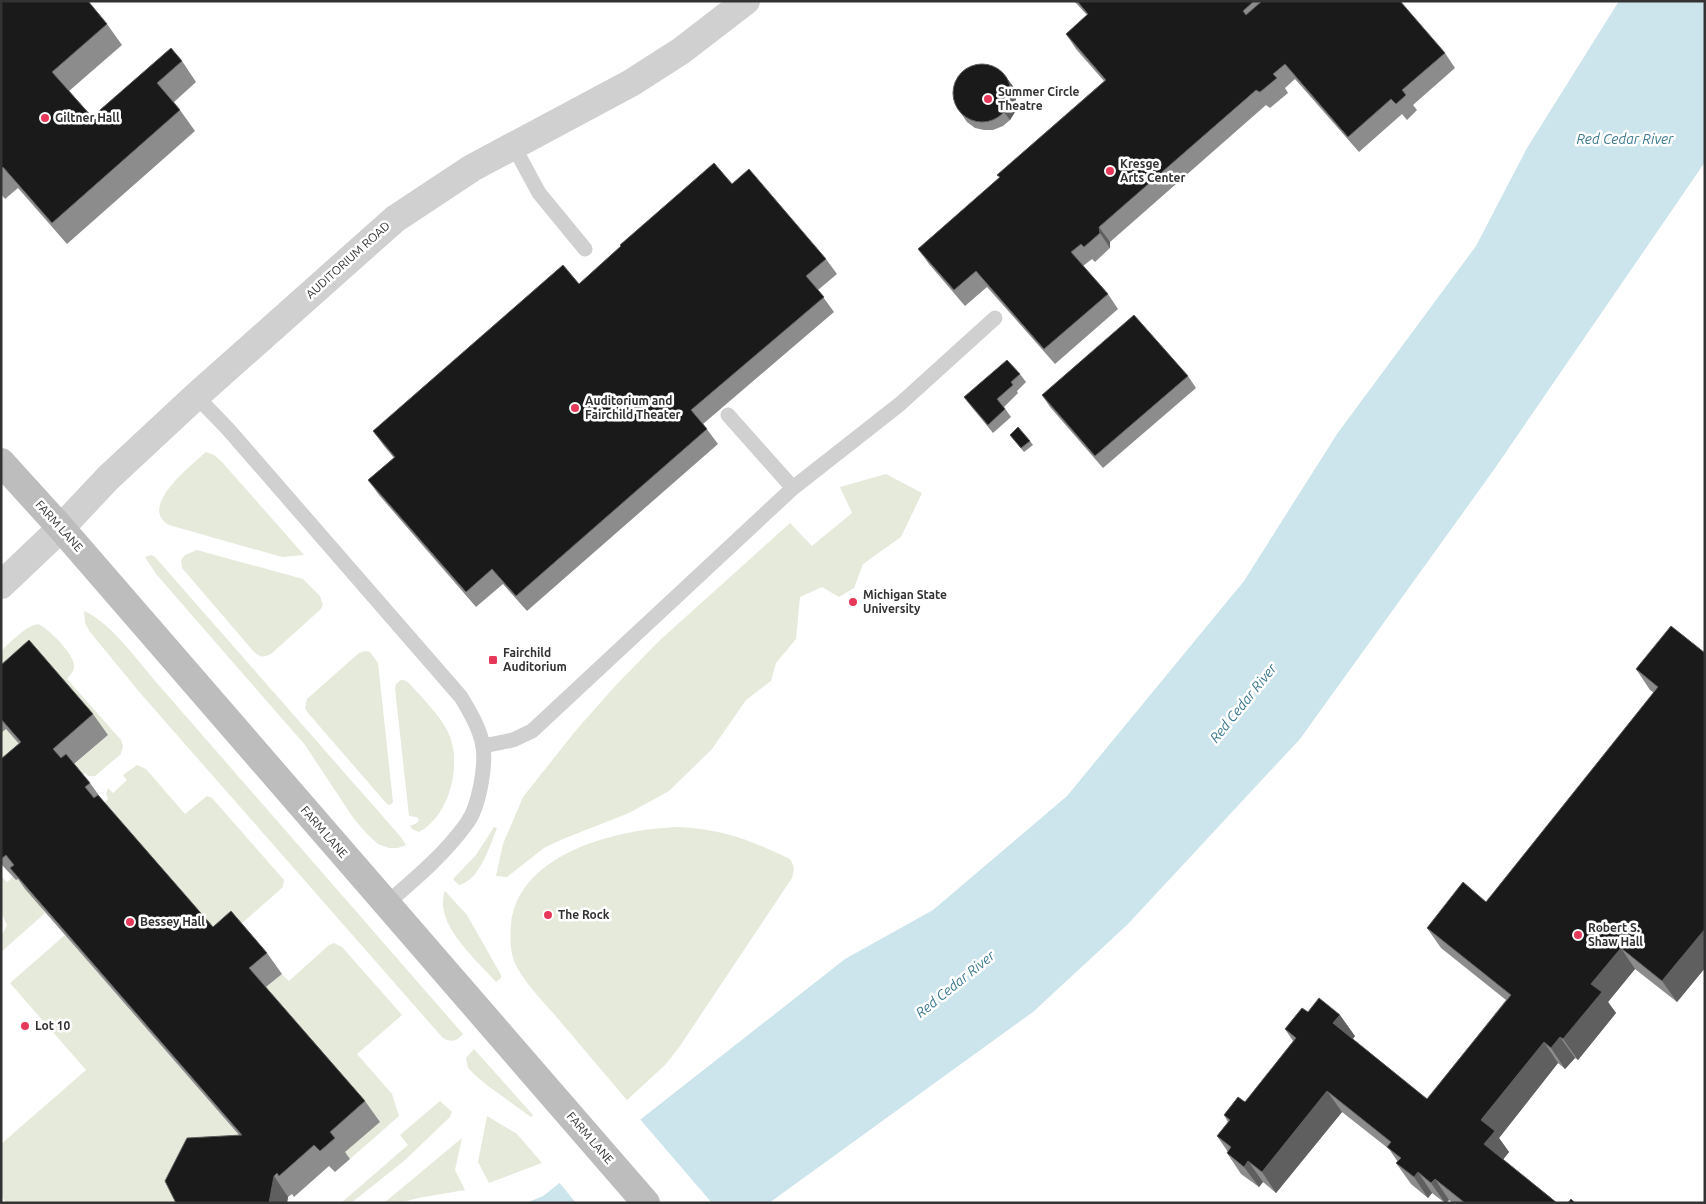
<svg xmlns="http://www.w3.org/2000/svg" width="1706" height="1204" font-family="Ubuntu,sans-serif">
  <rect width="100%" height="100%" fill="#fff"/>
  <!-- green -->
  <g fill="#e5eadb">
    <path d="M 206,452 L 214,455 L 222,462 L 304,555 L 282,557 L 169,525 C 137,507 192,465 206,452 Z"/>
    <polygon points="886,474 922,493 901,537 863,564 854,588 839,597 822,587 800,597 796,639 776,663 771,681 746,700 712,749 669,791 629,813 563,839 544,848 507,877 496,876 503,844 523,797 577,729 617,684 659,641 790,523 812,546 852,513 840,487"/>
    <path d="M 197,550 L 303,579 L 320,596 L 323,605 L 321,609 L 271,654 C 263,658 260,657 254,652 L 182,568 L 181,560 L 185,555 Z"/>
    <polygon points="151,555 155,557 400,836 406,845 398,848 389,848 378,844 368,835 354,819 305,745 156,574 145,557"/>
    <path d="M 84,611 C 109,621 138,661 156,682 L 463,1034 C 456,1042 450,1043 442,1037 L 141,694 L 90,632 L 85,623 Z"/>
    <path d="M 38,624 C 47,627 74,654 74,665 C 75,670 71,674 67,679 L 121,740 L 123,746 L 121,754 L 95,776 L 88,776 L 85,773 L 81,776 L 68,770 L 108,735 L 1,699 L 1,651 C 12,641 24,627 38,624 Z"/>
    <polygon points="365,651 370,652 378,663 393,802 390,805 387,804 308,713 305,708 307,699 359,653"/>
    <path d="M 401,680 L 404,680 L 409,683 C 422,698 439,714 448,732 C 463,762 450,816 419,832 L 412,829 L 410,826 L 417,823 L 419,820 L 417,817 L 409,816 L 395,688 L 396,684 Z"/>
    <polygon points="6,729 35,763 1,792 1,733"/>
    <polygon points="137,765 146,769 185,814 207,796 212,798 284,880 283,887 240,925 228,948 104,803 108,799 106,794 108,788 113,793 127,780 123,775"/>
    <path d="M 494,827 L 497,828 C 490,845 480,880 459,885 L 453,879 L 476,855 Z"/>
    <path d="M 678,827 C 723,829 750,840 790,859 C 795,866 794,871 792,878 L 680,1046 L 666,1064 L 627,1100 C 602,1071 578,1042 553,1013 C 540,998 522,980 514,961 C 510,950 510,936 511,924 C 519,852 619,829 678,827 Z"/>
    <polygon points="21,876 45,913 1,952 1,937 7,925 1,912 1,880 3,878 7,882 13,877 16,880"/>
    <path d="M 445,891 L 467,915 L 501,975 L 501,978 L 496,982 C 476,959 433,923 445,891 Z"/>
    <polygon points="65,935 257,1156 180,1203 7,1203 1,1197 1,1144 86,1070 10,983"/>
    <polygon points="334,943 342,947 402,1015 357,1054 392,1094 399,1116 350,1159 345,1153 264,989 282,974 289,981 329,945"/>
    <polygon points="474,1049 533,1115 531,1117 488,1086 475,1075 468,1068 466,1058"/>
    <polygon points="440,1101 452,1112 450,1117 404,1161 351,1203 341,1203 408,1145 400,1135"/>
    <polygon points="487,1116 517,1134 542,1163 489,1183 478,1162"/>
    <polygon points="462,1138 455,1170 465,1190 418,1198 399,1203 384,1203"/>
  </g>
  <!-- water -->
  <polygon fill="#cce4ec" points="1619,1 1705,1 1705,162 1493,471 1300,739 1128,924 1033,1012 769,1203 526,1203 543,1196 845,959 933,910 1067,796 1244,581 1337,434 1476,246 1527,148"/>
  <!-- pier -->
  <polygon fill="#fff" points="639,1118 712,1203 576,1203 558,1181"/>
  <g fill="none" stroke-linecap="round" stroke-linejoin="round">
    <!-- lane -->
    <g stroke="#d0d0d0" stroke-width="15">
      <polyline points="513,145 539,193 585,249"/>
      <path d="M 196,396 L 228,429 L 461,697 C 470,712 480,729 483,746 C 486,766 479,807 467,823 C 445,854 415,879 386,904"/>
      <polyline points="728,415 793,488"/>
      <polyline points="483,746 513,740 532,731 793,488 900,404 995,318"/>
    </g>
    <!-- street -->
    <polyline stroke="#d0d0d0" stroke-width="28" points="1,585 61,528 108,478 196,396 395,219 472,168 631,83 681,51 746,1"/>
    <!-- secondary -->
    <polyline stroke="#bdbdbd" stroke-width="28" points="1,462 61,528 646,1203"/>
  </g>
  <!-- wall -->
  <g fill="#8c8c8c">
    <polygon points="1,1 107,24 122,45 69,91 92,117 182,61 196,82 174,102 180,110 195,131 67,244 18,188 5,199 1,194"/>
    <polygon points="1074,1 1259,1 1260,3 1445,53 1455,68 1413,105 1417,110 1407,120 1402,114 1359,152 1295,79 1285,88 1288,93 1270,108 1266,105 1110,242 1110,248 1095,262 1092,259 1083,266 1108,294 1118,309 1055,364 987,287 965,306 929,264 918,249 1000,178 997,175 1104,81 1076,49 1066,34 1087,15"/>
    <polygon points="1006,77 1012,85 1016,94 1016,103 1015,112 1010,120 1003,126 993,130 984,130 975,128 967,122 956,106"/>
    <polygon points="732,184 826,259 837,274 818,290 834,312 703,424 718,444 527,611 503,584 476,607 379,495 368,480 394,458 384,446 373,431 579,284"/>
    <polygon points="1020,374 1026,382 1017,391 1018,393 1004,407 1011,417 993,433 970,405 964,397"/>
    <polygon points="1188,376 1196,388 1103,468 1050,407 1042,395"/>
    <polygon points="1010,435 1030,441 1033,445 1024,452"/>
    <polygon points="1705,653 1705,968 1677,1002 1635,969 1608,1002 1616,1013 1578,1060 1575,1058 1565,1069 1558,1063 1499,1138 1509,1152 1503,1159 1557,1203 1453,1203 1449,1200 1446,1203 1445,1203 1432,1193 1428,1198 1411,1184 1396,1163 1398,1162 1389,1149 1342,1112 1276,1193 1263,1182 1259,1187 1241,1174 1227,1153 1228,1152 1217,1136 1228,1122 1224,1115 1245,1102 1293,1041 1285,1029 1308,1012 1355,1036 1353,1039 1427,1099 1506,1000 1441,948 1427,928 1486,902 1654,693 1650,690 1636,669"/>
    <polygon points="1,665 93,714 108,735 74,764 90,783 103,801 213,927 267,953 282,974 266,987 365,1101 380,1122 345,1152 350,1159 335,1172 329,1166 294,1197 292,1194 288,1197 287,1203 176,1203 239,1135 25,889 18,879 16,880 1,864 1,759 19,744 6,729 1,733"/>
  </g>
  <!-- shaded-wall -->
  <g fill="#5f5f5f">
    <polygon points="1006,77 1012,85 1016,94 1016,103 1015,112 1010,120 1004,112"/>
    <polygon points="1099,227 1110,242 1110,248 1100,233"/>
    <polygon points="1705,929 1705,968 1677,1002 1662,981"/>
    <polygon points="1621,948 1635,969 1608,1002 1616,1013 1578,1060 1563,1039 1591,984"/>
    <polygon points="1340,1015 1355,1036 1348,1044 1333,1023"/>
    <polygon points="1560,1037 1575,1058 1565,1069 1551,1048"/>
    <polygon points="1544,1042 1558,1063 1499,1138 1509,1152 1499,1165 1484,1144 1481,1120"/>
    <polygon points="1327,1091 1342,1112 1276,1193 1262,1172"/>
    <polygon points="1248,1161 1263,1182 1259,1187 1244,1167"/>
    <polygon points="1418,1172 1432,1193 1428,1198 1414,1177"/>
    <polygon points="274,1176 288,1197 287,1203 269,1203"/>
    <polygon points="1435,1179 1449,1200 1446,1203 1445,1203 1431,1183"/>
  </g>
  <!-- building -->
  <g fill="#1a1a1a" stroke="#5f5f5f">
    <polygon points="1,1 88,1 107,24 52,72 92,117 171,48 182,61 157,83 180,110 52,223 3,167 1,169"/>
    <polygon points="1077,1 1254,1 1243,11 1246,15 1262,1 1400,1 1445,53 1402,90 1406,95 1396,104 1391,99 1348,137 1285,64 1273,74 1277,78 1260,92 1256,90 1099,227 1100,233 1084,247 1081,244 1071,252 1108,294 1044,349 976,271 954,290 918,249 1000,177 997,175 1106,80 1066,34 1088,14"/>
    <circle cx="982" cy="93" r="29"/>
    <polygon points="714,163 732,184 749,169 826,259 806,276 824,297 691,410 707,429 516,596 492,569 466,592 368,480 395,457 373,431 563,265 579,284 621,246 620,245"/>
    <polygon points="1134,315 1188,376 1095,456 1042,395"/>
    <polygon points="1007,360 1020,374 1011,382 1013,385 997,399 1005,409 988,425 964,397"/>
    <polygon points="1018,427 1030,441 1021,448 1010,435"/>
    <polygon points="1671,626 1705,653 1705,929 1662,981 1621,948 1591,984 1602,992 1563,1039 1560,1037 1551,1048 1544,1042 1481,1120 1495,1131 1484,1144 1557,1203 1465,1203 1435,1179 1431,1183 1418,1172 1414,1177 1396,1163 1401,1158 1387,1147 1391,1142 1327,1091 1262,1172 1248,1161 1244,1167 1227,1153 1231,1147 1217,1136 1230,1120 1224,1115 1238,1097 1245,1102 1296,1038 1285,1029 1302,1008 1308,1012 1319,998 1340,1015 1333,1023 1427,1099 1511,995 1427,928 1463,882 1486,902 1658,687 1636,669"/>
    <polygon points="29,640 93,714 53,749 61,758 66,754 90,783 85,787 94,798 98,795 213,927 231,911 267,953 249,968 365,1101 330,1132 335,1138 320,1151 314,1145 279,1176 277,1173 274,1176 269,1203 176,1203 165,1181 187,1138 242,1135 10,868 14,865 6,855 1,859 1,759 21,742 1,719 1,665"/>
    <polygon points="1571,1199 1575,1203 1568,1203"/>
  </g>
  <!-- markers -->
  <g fill="#e6395a" stroke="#fff" stroke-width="2">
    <circle cx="988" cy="99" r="5"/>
    <circle cx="45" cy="118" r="5"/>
    <circle cx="1110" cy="171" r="5"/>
    <circle cx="575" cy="408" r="5"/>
    <circle cx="853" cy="602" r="5"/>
    <rect x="488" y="655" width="10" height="10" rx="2.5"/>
    <circle cx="548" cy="915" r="5"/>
    <circle cx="130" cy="922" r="5"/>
    <circle cx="1578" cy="935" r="5"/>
    <circle cx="25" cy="1026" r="5"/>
  </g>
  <g text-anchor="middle" stroke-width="5" stroke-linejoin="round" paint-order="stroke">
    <!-- poi labels -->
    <g font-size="12" font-weight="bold" fill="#333" stroke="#fff" text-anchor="start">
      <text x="998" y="96">Summer Circle<tspan x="998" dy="14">Theatre</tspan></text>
      <text x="55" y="122">Giltner Hall</text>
      <text x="1120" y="168">Kresge<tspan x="1120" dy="14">Arts Center</tspan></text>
      <text x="585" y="405">Auditorium and<tspan x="585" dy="14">Fairchild Theater</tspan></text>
      <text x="863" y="599">Michigan State<tspan x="863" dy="14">University</tspan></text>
      <text x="503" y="657">Fairchild<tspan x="503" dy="14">Auditorium</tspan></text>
      <text x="558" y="919">The Rock</text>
      <text x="140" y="926">Bessey Hall</text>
      <text x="1588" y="932">Robert S.<tspan x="1588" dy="14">Shaw Hall</tspan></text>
      <text x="35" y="1030">Lot 10</text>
    </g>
    <!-- street labels -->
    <g font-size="12" fill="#333" stroke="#fff">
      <text transform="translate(348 260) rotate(-42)" y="4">AUDITORIUM ROAD</text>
      <text transform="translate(59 526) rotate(48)" y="4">FARM LANE</text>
      <text transform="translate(324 832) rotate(49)" y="4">FARM LANE</text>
      <text transform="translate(590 1138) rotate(49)" y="4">FARM LANE</text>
    </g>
    <!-- water labels -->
    <g font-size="14" font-style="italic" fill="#3d7a90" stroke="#fff">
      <text x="1625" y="144">Red Cedar River</text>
      <text transform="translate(1243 703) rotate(-51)" y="5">Red Cedar River</text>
      <text transform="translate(955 984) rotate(-39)" y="5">Red Cedar River</text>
    </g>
  </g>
  <!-- border -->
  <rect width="1706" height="1204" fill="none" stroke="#333333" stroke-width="5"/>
</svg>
